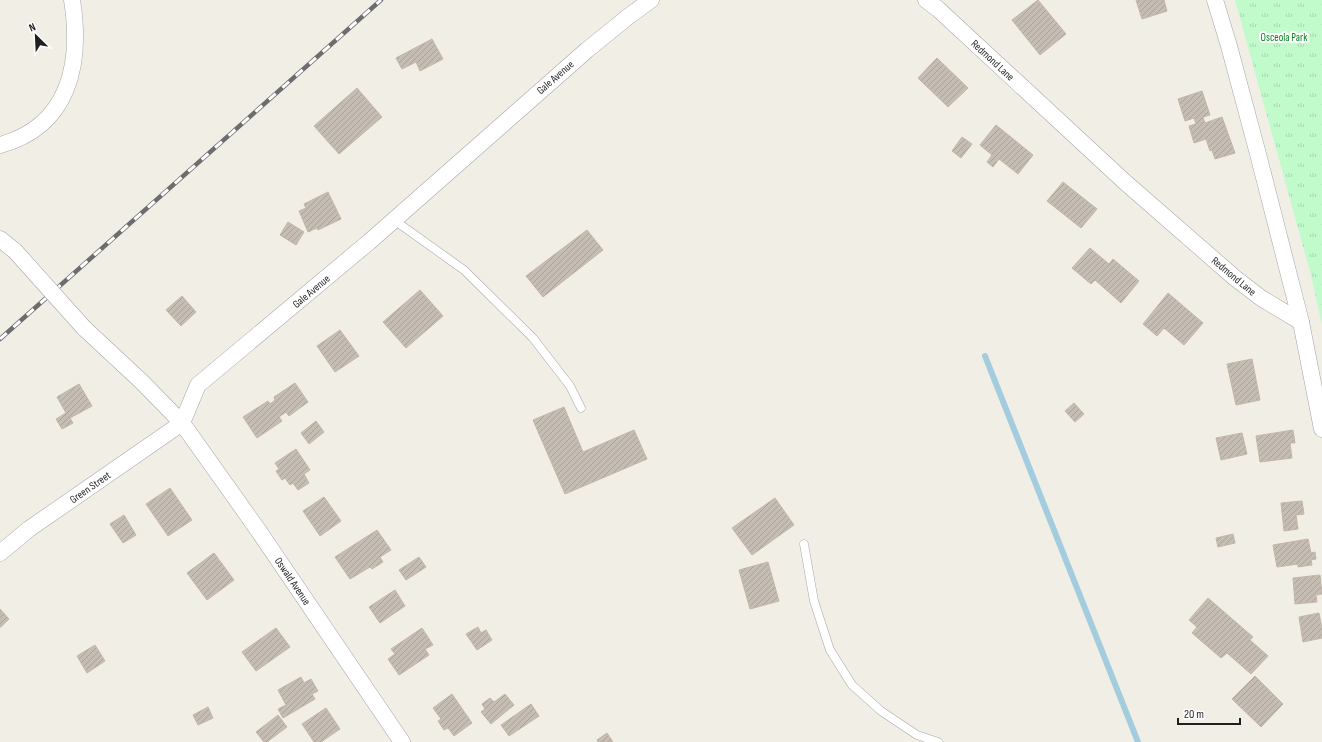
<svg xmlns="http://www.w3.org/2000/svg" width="1322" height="742" font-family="'Sofia Sans Condensed',sans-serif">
  <defs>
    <pattern id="park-tufts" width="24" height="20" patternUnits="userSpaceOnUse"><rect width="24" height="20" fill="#c1fbcc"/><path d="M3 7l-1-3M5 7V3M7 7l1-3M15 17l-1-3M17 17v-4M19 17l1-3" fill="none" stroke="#a5d7af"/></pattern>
    <pattern id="building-hatch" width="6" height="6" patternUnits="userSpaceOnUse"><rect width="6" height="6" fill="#c5bdb4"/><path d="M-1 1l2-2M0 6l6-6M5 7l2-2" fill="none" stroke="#a9a29a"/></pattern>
  </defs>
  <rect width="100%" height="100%" fill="#f0eee5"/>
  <!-- park -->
  <polygon fill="url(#park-tufts)" points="1235,0 1322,0 1322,325 1311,275"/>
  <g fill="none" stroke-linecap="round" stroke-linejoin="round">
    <!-- stream -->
    <polyline stroke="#a4ccdf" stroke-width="6" points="985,356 1138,742"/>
  </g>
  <!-- building -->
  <g fill="url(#building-hatch)" stroke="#c3b6a7">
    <polygon points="1038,0 1066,34 1040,55 1012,20"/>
    <polygon points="1136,0 1164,0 1167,11 1142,19"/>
    <polygon points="432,39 443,59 420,71 416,62 402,69 396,58"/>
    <polygon points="937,58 968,88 948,107 918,78"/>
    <polygon points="357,88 382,117 339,154 314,126"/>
    <polygon points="1202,91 1210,115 1203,117 1205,123 1222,117 1235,153 1215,159 1212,150 1210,151 1206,139 1194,143 1189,126 1196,124 1194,118 1185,121 1178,99"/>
    <polygon points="996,125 1033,155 1018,174 999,159 993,167 987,162 992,155 980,145"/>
    <polygon points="962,137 972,144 961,158 952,151"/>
    <polygon points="1063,182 1097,209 1081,228 1047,201"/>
    <polygon points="328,192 341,219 318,230 317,228 308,232 299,211 306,208 304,204"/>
    <polygon points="288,222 304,232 296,245 280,235"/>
    <polygon points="587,230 603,250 543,297 526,276"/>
    <polygon points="1090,248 1109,264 1113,259 1139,281 1121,303 1095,280 1091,284 1072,268"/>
    <polygon points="420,290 443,316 406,348 383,322"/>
    <polygon points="1168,293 1203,323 1184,345 1164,328 1157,336 1143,324"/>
    <polygon points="182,296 196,312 181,326 166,310"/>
    <polygon points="340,330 359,356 335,372 317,346"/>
    <polygon points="1252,359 1260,400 1236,405 1227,364"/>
    <polygon points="295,383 308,402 289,416 286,412 279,417 282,421 257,438 243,417 268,401 270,404 275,400 274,397"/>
    <polygon points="79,384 92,406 70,418 73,423 62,429 56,419 66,413 57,397"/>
    <polygon points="1074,403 1084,414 1075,422 1065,411"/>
    <polygon points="564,407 583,452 634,430 647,459 565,494 533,420"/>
    <polygon points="316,421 324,432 309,444 301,433"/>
    <polygon points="1293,430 1295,443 1290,443 1292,458 1260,462 1256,436"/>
    <polygon points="1242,433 1247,454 1221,460 1216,438"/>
    <polygon points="296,449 310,470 304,474 309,483 298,490 293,483 290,485 285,478 282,480 276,471 279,469 275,463"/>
    <polygon points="170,488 192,520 168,536 146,504"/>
    <polygon points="324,497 341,521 320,536 303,511"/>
    <polygon points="775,498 794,525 752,555 732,528"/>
    <polygon points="1302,501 1304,514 1296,515 1298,529 1284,531 1281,503"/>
    <polygon points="124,515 136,535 123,543 110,524"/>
    <polygon points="377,530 391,550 380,557 383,562 372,569 370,567 350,579 335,557"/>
    <polygon points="1233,534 1235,543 1218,547 1216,538"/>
    <polygon points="1308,539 1311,553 1315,552 1316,559 1311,560 1312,565 1298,567 1298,564 1277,567 1273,545"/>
    <polygon points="214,553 234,580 207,600 187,573"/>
    <polygon points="419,557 426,567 406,580 399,570"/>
    <polygon points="768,562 779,601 750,609 739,570"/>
    <polygon points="1320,575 1322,594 1316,595 1317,602 1295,604 1293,578"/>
    <polygon points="395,590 405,606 380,623 369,607"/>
    <polygon points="1208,598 1253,637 1250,640 1268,656 1251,674 1227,653 1221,658 1192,633 1197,627 1189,620"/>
    <polygon points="0,609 9,619 1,627 0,627"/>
    <polygon points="1319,613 1322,629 1322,638 1303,642 1299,617"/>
    <polygon points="478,627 481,633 486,630 492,640 477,650 466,634"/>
    <polygon points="276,628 290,647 256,671 242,652"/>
    <polygon points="422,628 433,645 425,649 429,655 399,675 388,659 395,654 391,649"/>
    <polygon points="95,645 105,661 87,673 77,656"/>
    <polygon points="1255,676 1283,704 1261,727 1232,699"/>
    <polygon points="301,677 304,683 311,679 318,691 312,694 315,699 283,718 278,709 286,705 278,690"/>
    <polygon points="452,694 472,723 454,736 448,728 444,730 438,721 441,719 433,708"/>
    <polygon points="505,694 514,705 491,724 481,712 485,709 482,704 490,698 494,702"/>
    <polygon points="531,704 539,716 509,736 501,725"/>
    <polygon points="208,707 213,718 198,725 193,715"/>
    <polygon points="326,708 340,729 321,742 314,742 302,724"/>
    <polygon points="278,715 287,727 267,742 264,742 256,732"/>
    <polygon points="607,733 613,742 598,742 597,740"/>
  </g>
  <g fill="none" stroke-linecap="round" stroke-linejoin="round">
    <!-- service casing -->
    <g stroke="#a6a6a6" stroke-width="9">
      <g id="service">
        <polyline points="394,220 464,270 533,338 570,386 581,408"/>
        <polyline points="804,544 814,601 830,650 852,685 881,711 917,735 938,742"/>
      </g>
    </g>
    <!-- minor casing -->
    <g stroke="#a6a6a6" stroke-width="17">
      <g id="minor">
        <polyline points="926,0 938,9 1126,183 1235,278 1261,298 1301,322 1258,154 1229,46 1215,0"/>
        <path d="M 0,145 C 70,126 82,63 72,0"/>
        <polyline points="0,239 15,251"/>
        <polyline points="1301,322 1322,429"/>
        <polyline points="84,328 142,382 182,423 258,530 402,742"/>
        <polyline points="182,423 198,385 369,242 587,50 629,16 651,0"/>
        <polyline points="0,553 29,529 182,423"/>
      </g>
    </g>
    <!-- service -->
    <use href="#service" stroke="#fff" stroke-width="8"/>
    <!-- minor -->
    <use href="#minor" stroke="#fff" stroke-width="16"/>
    <!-- rail casing -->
    <g stroke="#6d6d6d" stroke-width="4.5">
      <polyline id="rail" points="0,339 381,0"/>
    </g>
    <!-- rail -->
    <use href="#rail" stroke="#fff" stroke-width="3" stroke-dasharray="9" stroke-linecap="butt"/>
    <!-- minor-bridge casing -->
    <g stroke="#a6a6a6" stroke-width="17" stroke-linecap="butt">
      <polyline id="minor-bridge" points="15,251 84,328"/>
    </g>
    <!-- minor-bridge -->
    <use href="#minor-bridge" stroke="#fff" stroke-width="16"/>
  </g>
  <g text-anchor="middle" stroke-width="4" stroke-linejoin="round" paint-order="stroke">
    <!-- park labels -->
    <g font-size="11" fill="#07831f" stroke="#fff">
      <text x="1284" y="41">Osceola Park</text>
    </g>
    <!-- street labels -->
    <g font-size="11" fill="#1f1f1f" stroke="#fff">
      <text transform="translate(993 60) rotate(43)" y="4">Redmond Lane</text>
      <text transform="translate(555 77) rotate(-41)" y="4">Gale Avenue</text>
      <text transform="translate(1234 276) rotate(40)" y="4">Redmond Lane</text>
      <text transform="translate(311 291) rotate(-40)" y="4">Gale Avenue</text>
      <text transform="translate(90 487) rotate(-35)" y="4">Green Street</text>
      <text transform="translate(293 581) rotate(56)" y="4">Oswald Avenue</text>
    </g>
  </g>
  <!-- north arrow -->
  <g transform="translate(36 36) rotate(336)" stroke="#ffffff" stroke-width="3" paint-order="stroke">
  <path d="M0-3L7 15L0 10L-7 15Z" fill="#1f1f1f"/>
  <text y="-6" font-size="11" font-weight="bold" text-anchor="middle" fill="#1f1f1f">N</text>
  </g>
  <!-- scale -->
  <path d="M1178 718v6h62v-6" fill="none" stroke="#1f1f1f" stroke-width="2"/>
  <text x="1184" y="718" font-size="12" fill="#1f1f1f" stroke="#ffffff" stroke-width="3" paint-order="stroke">20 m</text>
</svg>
